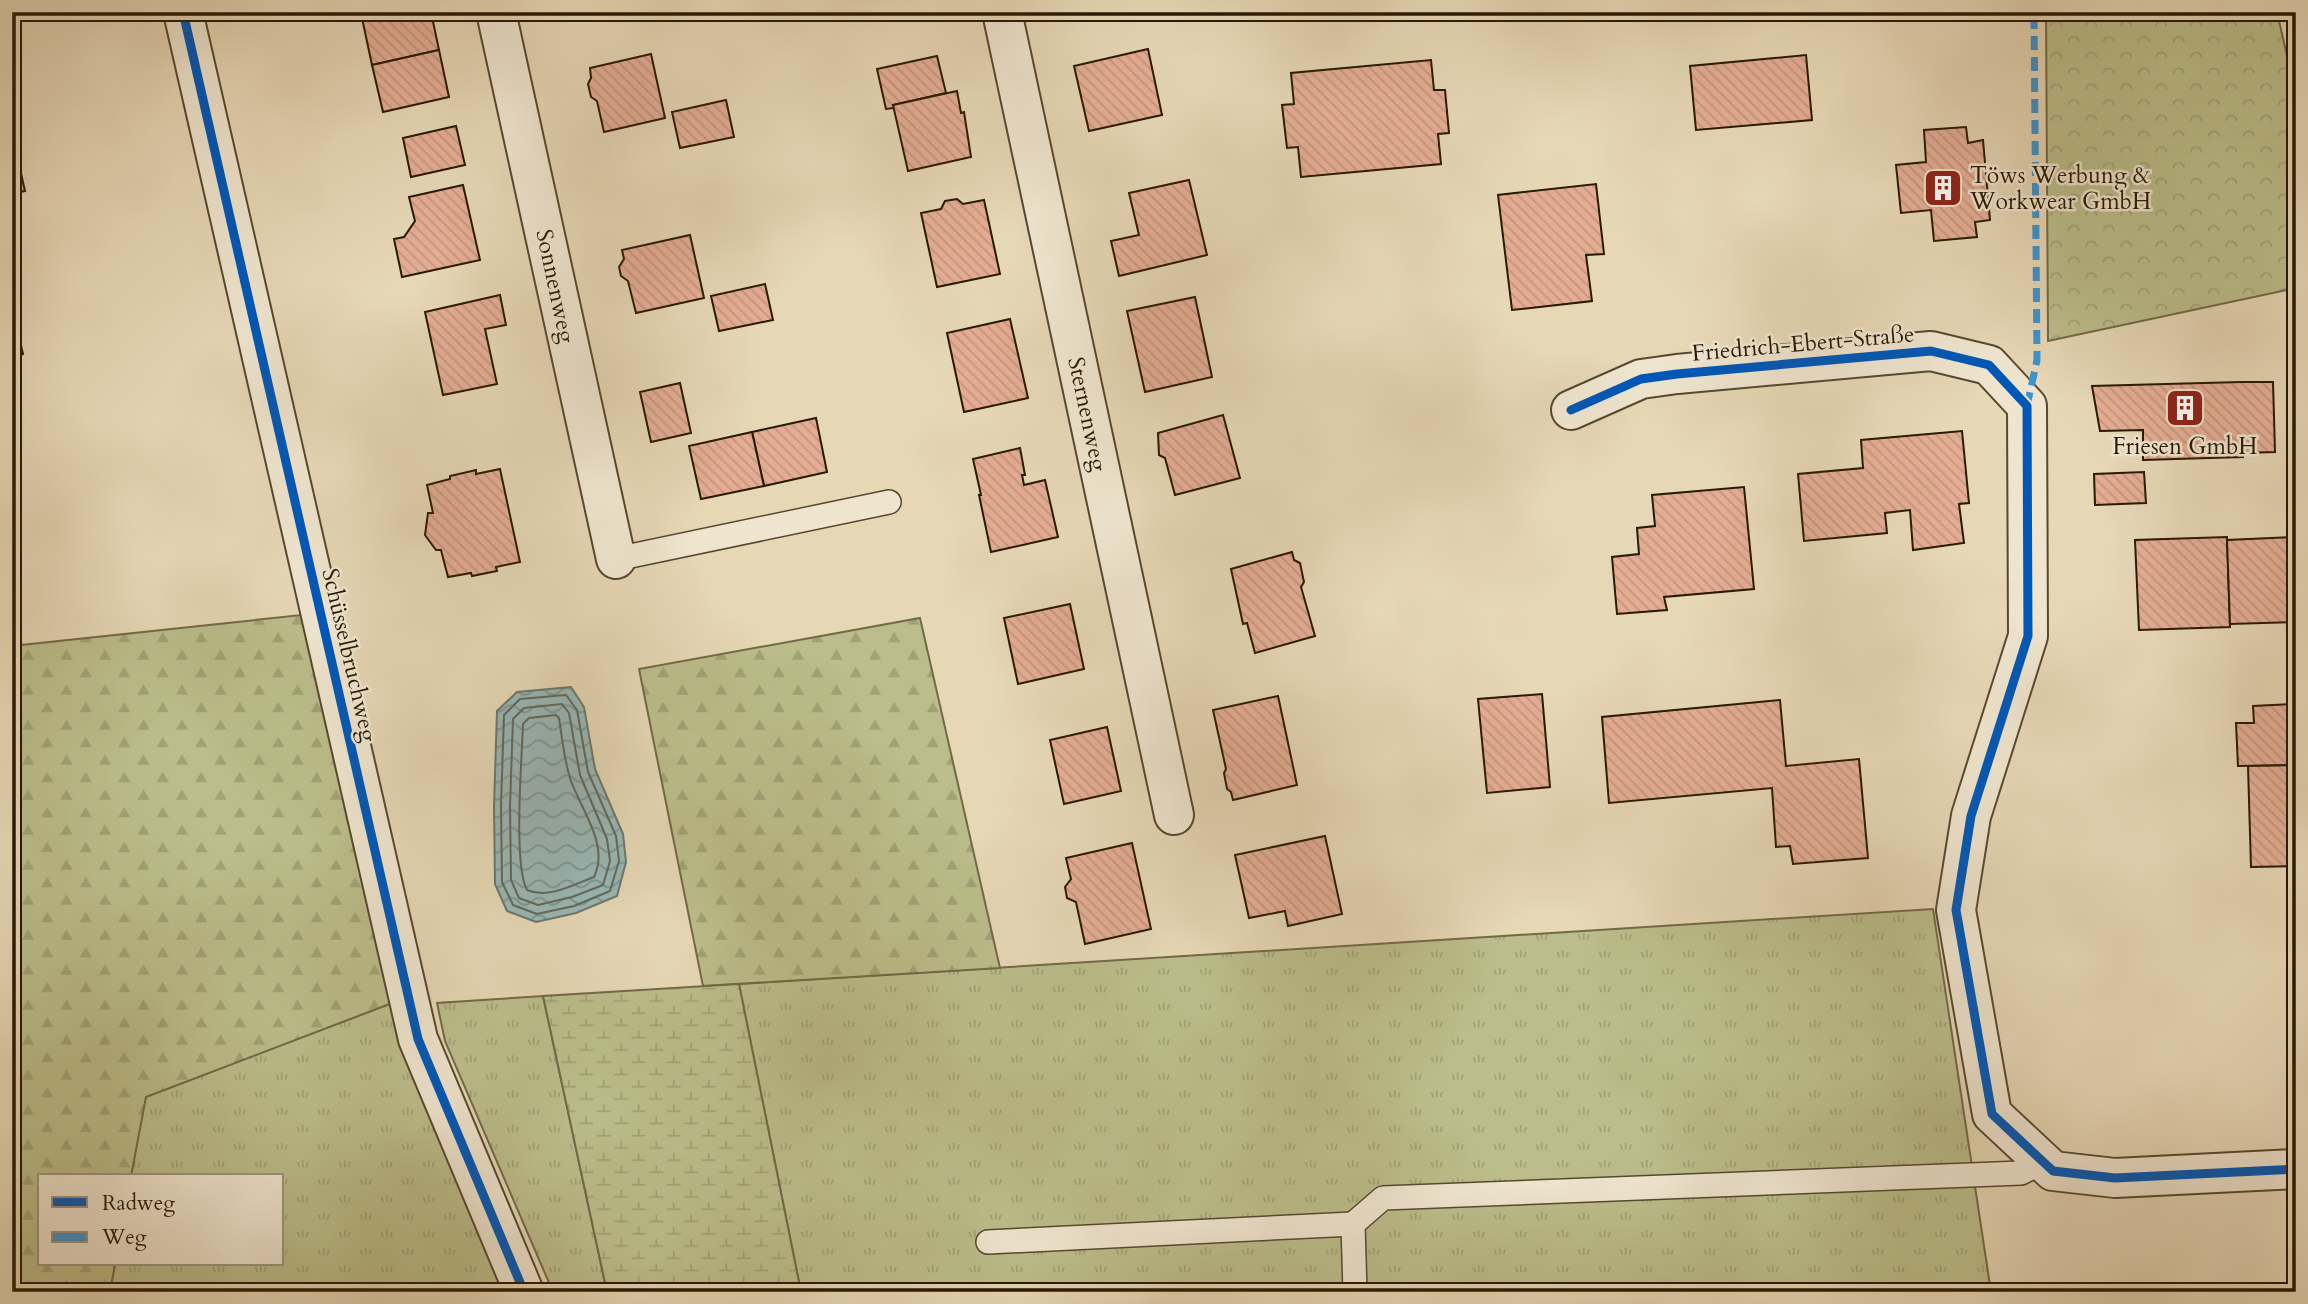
<svg xmlns="http://www.w3.org/2000/svg" width="2308" height="1304" font-family="Cardo,serif">
  <defs>
    <pattern id="grass-tufts" width="24" height="20" patternUnits="userSpaceOnUse" patternTransform="scale(1.75)"><rect width="24" height="20" fill="#bbbd8a"/><path d="M3 7l-1-3M5 7V3M7 7l1-3M15 17l-1-3M17 17v-4M19 17l1-3" fill="none" stroke="#a1a275"/></pattern>
    <pattern id="forest-firs" width="22" height="20" patternUnits="userSpaceOnUse" patternTransform="scale(1.75)"><rect width="22" height="20" fill="#bbbd8a"/><path d="M5 1l3.5 6h-7zM16 11l3.5 6h-7z" fill="#a1a275"/></pattern>
    <pattern id="wetland-marsh" width="20" height="14" patternUnits="userSpaceOnUse" patternTransform="scale(1.75)"><rect width="20" height="14" fill="#bbbd8a"/><path d="M1 5h8M5 5V1M11 12h8M15 12V8" fill="none" stroke="#a1a275"/></pattern>
    <pattern id="park-crowns" width="20" height="18" patternUnits="userSpaceOnUse" patternTransform="scale(1.75)"><rect width="20" height="18" fill="#bbbd8a"/><path d="M2 6a3 3 0 1 1 6 0M12 15a3 3 0 1 1 6 0" fill="none" stroke="#a1a275"/></pattern>
    <pattern id="water-waves" width="16" height="10" patternUnits="userSpaceOnUse" patternTransform="scale(1.75)"><rect width="16" height="10" fill="#99b7b6"/><path d="M0 5q4-4 8 0t8 0" fill="none" stroke="#7d9492"/></pattern>
    <pattern id="building-back-hatch" width="6" height="6" patternUnits="userSpaceOnUse" patternTransform="scale(1.75)"><rect width="6" height="6" fill="#e4ad93"/><path d="M-1 5l2 2M0 0l6 6M5-1l2 2" fill="none" stroke="#c4947d"/></pattern>
  </defs>
  <rect width="100%" height="100%" fill="#e6d7b5"/>
  <filter id="stains"><feTurbulence type="fractalNoise" baseFrequency=".00286" numOctaves="4"/><feColorMatrix values="0 0 0 0 .2 0 0 0 0 .09 0 0 0 0 .02 0 0 0 .5 -.17"/></filter>
  <radialGradient id="worn" r=".72"><stop offset=".6" stop-color="#630" stop-opacity="0"/><stop offset="1" stop-color="#630" stop-opacity=".3"/></radialGradient>
  <!-- grass -->
  <g fill="url(#grass-tufts)" stroke="#726a46" stroke-width="2">
    <polygon points="1933,909 1991,1292 801,1292 739,984"/>
    <polygon points="543,996 607,1292 553,1292 445,1041 437,1003"/>
    <polygon points="400,1000 505,1292 110,1292 115,1264 282,1264 282,1176 131,1176 145,1097"/>
  </g>
  <!-- forest -->
  <g fill="url(#forest-firs)" stroke="#726a46" stroke-width="2">
    <polygon points="311,614 400,1000 146,1097 131,1176 40,1176 40,1264 115,1264 110,1292 12,1292 12,646"/>
    <polygon points="920,618 1000,968 703,986 639,669"/>
  </g>
  <!-- wetland -->
  <polygon fill="url(#wetland-marsh)" stroke="#726a46" stroke-width="2" points="739,984 801,1292 607,1292 543,996"/>
  <!-- park -->
  <polygon fill="url(#park-crowns)" stroke="#726a46" stroke-width="2" points="2046,12 2277,12 2296,95 2296,288 2048,341"/>
  <!-- water -->
  <polygon fill="url(#water-waves)" stroke="#6c776e" stroke-width="2" points="571,687 584,707 595,769 623,834 626,862 617,896 576,913 536,922 507,911 495,884 494,806 497,711 517,692"/>
  <g fill="none" stroke-linecap="round" stroke-linejoin="round">
    <!-- shore -->
    <g stroke="#61685c" stroke-width="2">
      <polygon points="566,695 577,710 588,772 616,836 619,861 610,891 574,906 537,914 513,905 502,882 501,806 504,715 520,699"/>
      <polygon points="562,704 569,713 580,775 607,839 610,861 603,885 572,897 538,905 519,898 511,880 510,806 513,719 524,708"/>
      <path d="M 556,715 L 559,718 C 562,737 564,759 570,778 C 580,809 610,844 594,877 C 573,885 548,899 527,890 C 513,864 522,758 523,724 L 529,718 Z"/>
    </g>
  </g>
  <!-- building -->
  <g fill="url(#building-back-hatch)" stroke="#291802" stroke-width="2">
    <polygon points="387,12 431,12 439,50 372,65 362,18"/>
    <polygon points="1148,49 1162,115 1089,131 1074,66"/>
    <polygon points="439,50 449,97 383,112 372,65"/>
    <polygon points="651,54 665,118 604,132 597,101 591,97 588,84 591,78 590,68"/>
    <polygon points="1806,55 1812,120 1696,130 1690,66"/>
    <polygon points="937,56 946,93 893,105 894,108 886,109 877,69"/>
    <polygon points="1431,60 1434,90 1445,90 1449,133 1438,134 1441,164 1301,177 1298,147 1287,148 1282,105 1294,104 1291,73"/>
    <polygon points="957,91 961,113 964,112 971,157 908,171 893,105"/>
    <polygon points="726,100 734,137 680,148 672,112"/>
    <polygon points="456,126 465,165 411,177 403,138"/>
    <polygon points="1966,127 1968,143 1983,140 1990,220 1975,222 1977,237 1934,241 1931,210 1901,213 1896,165 1926,162 1924,130"/>
    <polygon points="12,134 25,191 12,194"/>
    <polygon points="1189,180 1207,255 1119,276 1111,241 1139,235 1129,193"/>
    <polygon points="1596,184 1604,254 1586,255 1592,301 1512,310 1498,195"/>
    <polygon points="463,185 480,260 402,277 394,239 404,237 415,221 409,197"/>
    <polygon points="957,199 963,204 984,200 1000,274 937,287 921,213 941,209 945,201"/>
    <polygon points="690,235 704,298 636,313 628,281 621,276 619,267 624,259 622,250"/>
    <polygon points="765,284 773,320 719,331 711,296"/>
    <polygon points="500,295 506,325 485,329 497,384 443,395 425,312"/>
    <polygon points="1195,297 1212,377 1145,392 1127,311"/>
    <polygon points="12,306 23,354 12,357"/>
    <polygon points="1010,319 1028,398 964,412 947,333"/>
    <polygon points="2241,382 2273,382 2275,452 2243,453 2243,457 2143,460 2143,430 2100,431 2092,386"/>
    <polygon points="680,383 691,433 651,442 640,392"/>
    <polygon points="1223,415 1240,478 1175,495 1165,458 1159,455 1158,433"/>
    <polygon points="816,418 827,472 764,486 752,432"/>
    <polygon points="1962,431 1969,503 1959,504 1964,543 1913,550 1910,510 1885,513 1887,533 1804,541 1798,474 1863,468 1861,440"/>
    <polygon points="752,432 764,486 701,499 689,446"/>
    <polygon points="1020,448 1025,475 1022,475 1024,485 1045,480 1058,537 991,552 979,495 981,495 973,459"/>
    <polygon points="500,469 520,562 496,567 497,571 472,576 471,573 448,577 441,550 436,550 425,535 428,513 433,513 427,485 450,479 450,476 476,470 476,474"/>
    <polygon points="2144,472 2146,503 2095,505 2094,474"/>
    <polygon points="1744,487 1754,589 1664,597 1667,610 1617,614 1612,557 1639,554 1637,528 1655,526 1652,495"/>
    <polygon points="2227,537 2230,627 2139,630 2135,540"/>
    <polygon points="2296,537 2296,622 2230,624 2227,540"/>
    <polygon points="1292,552 1294,560 1300,563 1304,582 1301,587 1315,636 1255,653 1247,623 1243,624 1231,569"/>
    <polygon points="1070,604 1084,669 1018,684 1004,618"/>
    <polygon points="1542,694 1550,787 1487,793 1478,699"/>
    <polygon points="1278,696 1297,785 1233,800 1231,792 1227,789 1224,773 1226,769 1213,710"/>
    <polygon points="1780,700 1786,766 1859,759 1868,858 1793,864 1790,846 1776,847 1772,788 1609,803 1602,717"/>
    <polygon points="2296,704 2296,765 2238,766 2236,723 2254,723 2253,706"/>
    <polygon points="1107,727 1121,791 1064,804 1050,740"/>
    <polygon points="2296,765 2296,866 2251,867 2248,766"/>
    <polygon points="1325,836 1342,914 1288,926 1285,911 1249,918 1235,855"/>
    <polygon points="1132,843 1151,929 1085,944 1076,902 1067,898 1065,887 1071,879 1066,858"/>
  </g>
  <g fill="none" stroke-linecap="round" stroke-linejoin="round">
    <!-- service casing -->
    <g stroke="#58482f" stroke-width="26">
      <g id="service">
        <polyline points="616,559 889,502"/>
        <polyline points="988,1242 1353,1224"/>
        <polyline points="1355,1292 1353,1224 1383,1198 2021,1173 2043,1162"/>
      </g>
    </g>
    <!-- minor casing -->
    <g stroke="#58482f" stroke-width="42">
      <g id="minor">
        <polyline points="183,12 418,1039 524,1292"/>
        <polyline points="496,12 616,559"/>
        <polyline points="1002,12 1174,815"/>
        <polyline points="1571,410 1641,379 1677,374 1931,351 1989,365 2027,406 2028,636 1971,816 1956,910 1992,1114 2053,1171 2115,1178 2296,1169"/>
      </g>
    </g>
    <!-- service -->
    <use href="#service" stroke="#efe5cf" stroke-width="23"/>
    <!-- minor -->
    <use href="#minor" stroke="#efe5cf" stroke-width="38"/>
    <!-- quiet -->
    <polyline stroke="#3c93d1" stroke-width="7" stroke-dasharray="14 7" stroke-linecap="butt" points="2027,406 2037,360 2034,12"/>
    <!-- cycleway casing -->
    <g stroke="#efe5cf" stroke-width="13">
      <g id="cycleway">
        <polyline points="183,12 418,1039 524,1292"/>
        <polyline points="1571,410 1641,379 1677,374 1931,351 1989,365 2027,406 2028,636 1971,816 1956,910 1992,1114 2053,1171 2115,1178 2296,1169"/>
      </g>
    </g>
    <!-- cycleway -->
    <use href="#cycleway" stroke="#0057b8" stroke-width="9"/>
  </g>
  <!-- icons -->
  <defs>
    <g id="building-square" transform="scale(2.0125)"><rect x="-9" y="-9" width="18" height="18" rx="4" fill="#8f2418" stroke="#efe5cf"/><path d="M-4-6H4V6H1V3H-1V6H-4ZM-2.5-4.3h1.7v1.8h-1.7ZM.8-4.3h1.7v1.8H.8ZM-2.5-1h1.7V.8h-1.7ZM.8-1h1.7V.8H.8Z" fill="#fff"/></g>
  </defs>
  <g fill-rule="evenodd">
    <use href="#building-square" x="1943" y="188"/>
    <use href="#building-square" x="2185" y="408"/>
  </g>
  <g text-anchor="middle" stroke-width="5" stroke-linejoin="round" paint-order="stroke">
    <!-- poi labels -->
    <g font-size="23" fill="#291802" stroke="#efe5cf" text-anchor="start">
      <text x="1970" y="183">Töws Werbung &amp;<tspan x="1970" dy="26">Workwear GmbH</tspan></text>
      <text x="2185" y="454" text-anchor="middle">Friesen GmbH</text>
    </g>
    <!-- street labels -->
    <g font-size="23" fill="#291802" stroke="#efe5cf">
      <text transform="translate(556 286) rotate(78)" y="8">Sonnenweg</text>
      <text transform="translate(1803 343) rotate(-5)" y="8">Friedrich-Ebert-Straße</text>
      <text transform="translate(1088 414) rotate(78)" y="8">Sternenweg</text>
      <text transform="translate(350 655) rotate(77)" y="8">Schüsselbruchweg</text>
    </g>
  </g>
  <!-- margin -->
  <rect width="2308" height="1304" fill="none" stroke="#e6d7b5" stroke-width="42"/>
  <rect x="14" y="14" width="2280" height="1276" fill="none" stroke="#291802" stroke-width="3.5"/>
  <rect x="21" y="21" width="2266" height="1262" fill="none" stroke="#291802" stroke-width="2"/>
  <!-- legend -->
  <rect x="38" y="1174" width="245" height="91" fill="#efe5cf" stroke="#a0937d" stroke-width="2"/>
  <rect x="52" y="1197" width="35" height="10" fill="#0057b8" stroke="#a0937d" stroke-width="2"/>
  <text x="102" y="1210" font-size="21" fill="#291802">Radweg</text>
  <rect x="52" y="1232" width="35" height="10" fill="#3c93d1" stroke="#a0937d" stroke-width="2"/>
  <text x="102" y="1244" font-size="21" fill="#291802">Weg</text>
  <rect width="100%" height="100%" filter="url(#stains)"/>
  <rect width="100%" height="100%" fill="url(#worn)"/>
</svg>
